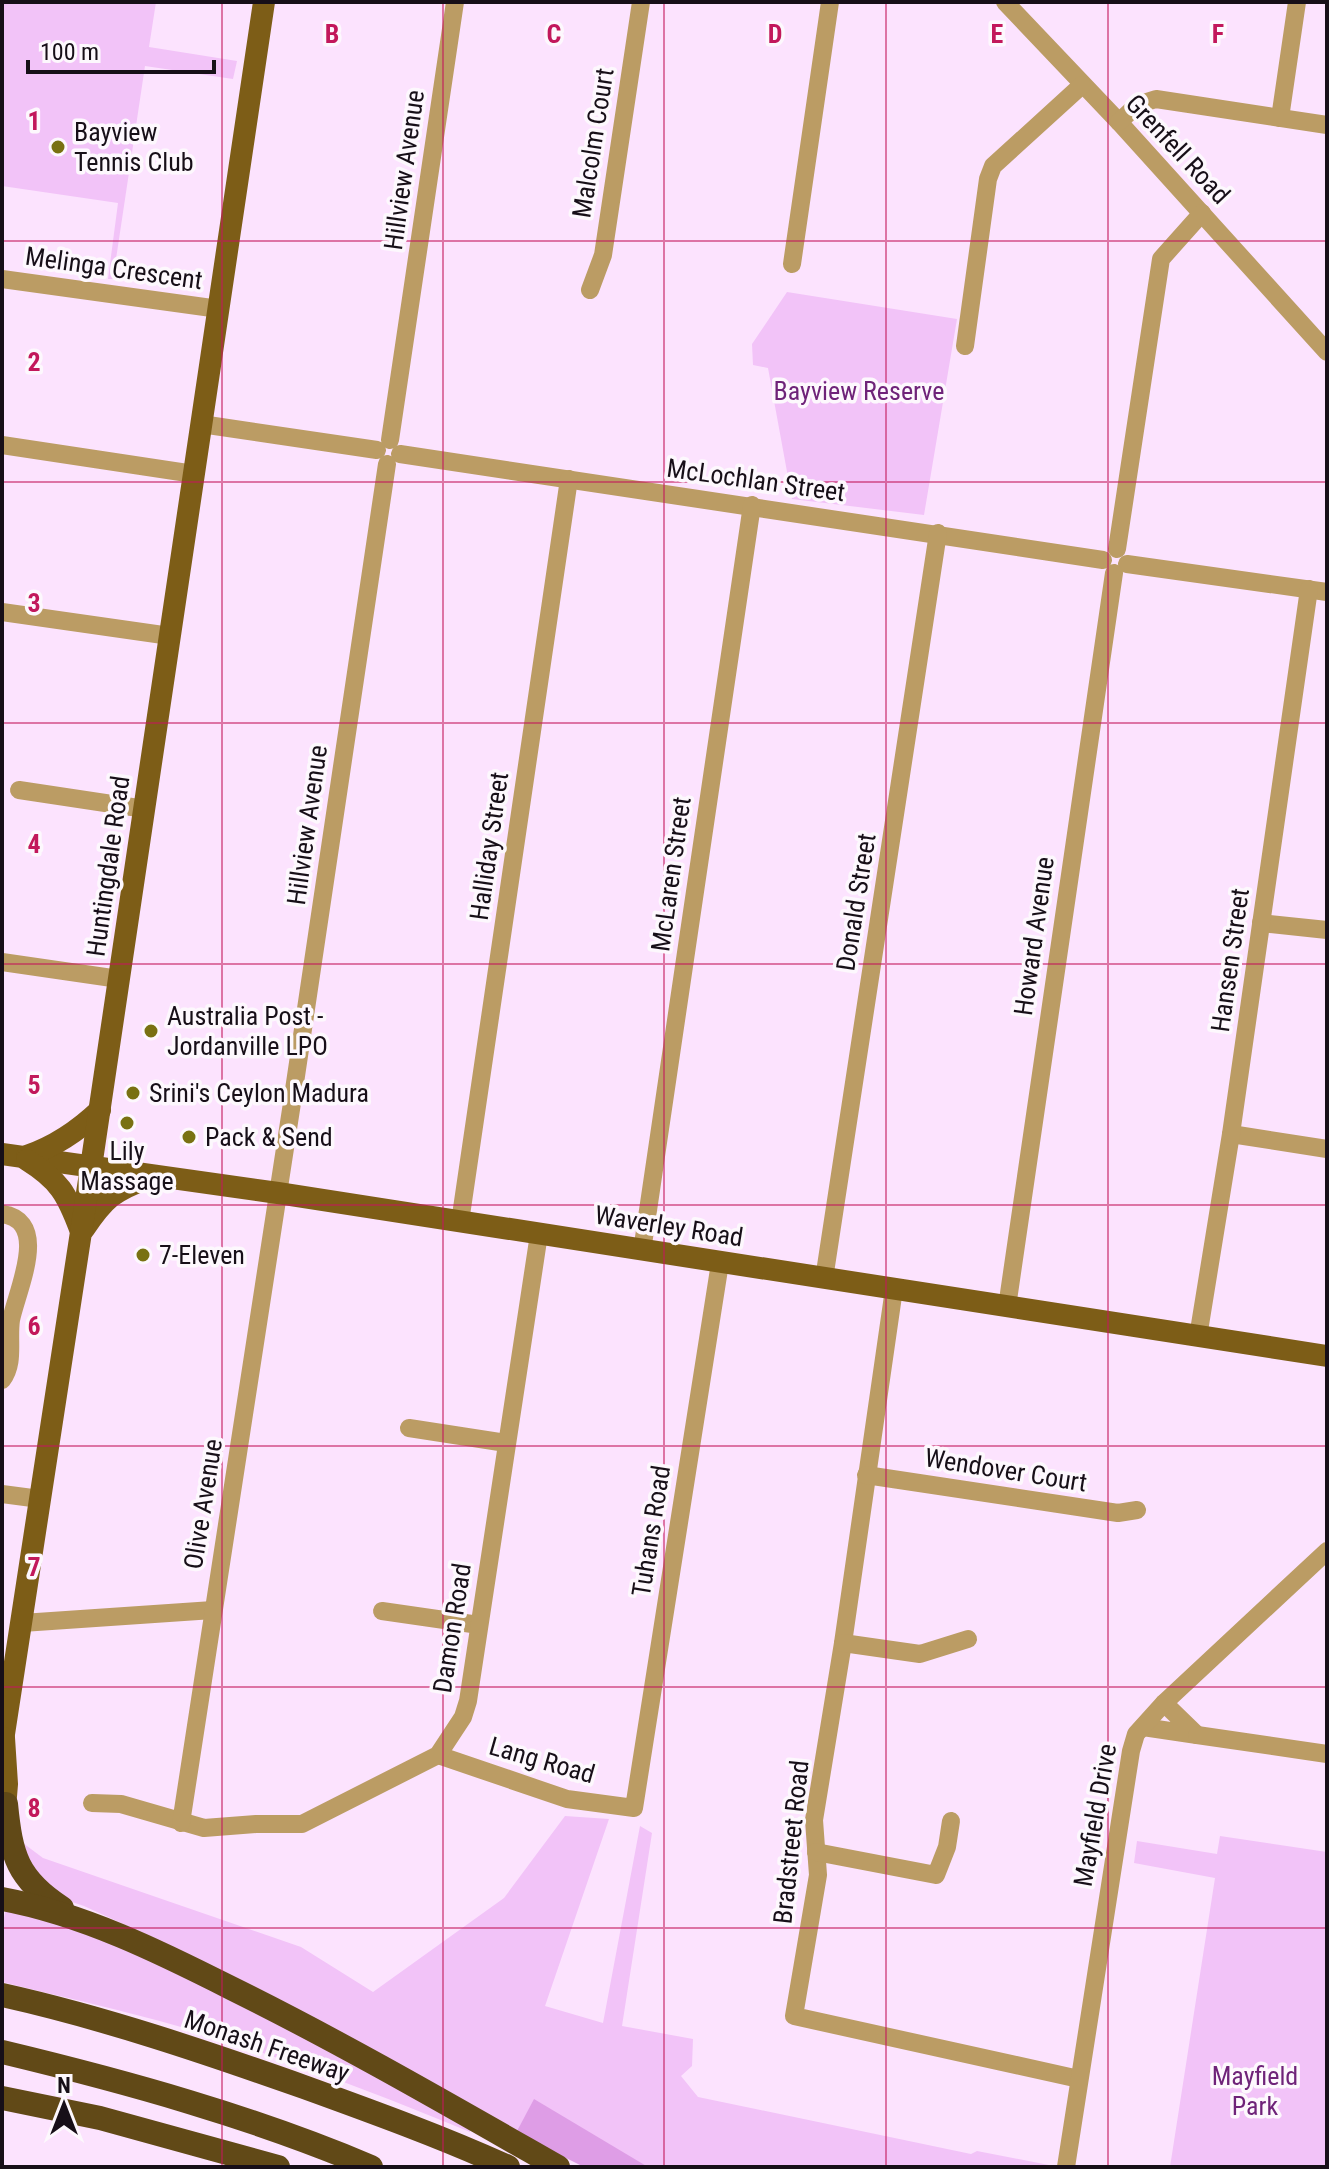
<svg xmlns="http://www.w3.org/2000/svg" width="1329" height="2169" font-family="'Roboto Condensed',sans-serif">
  <rect width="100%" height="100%" fill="#fce3fe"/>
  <!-- green -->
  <g fill="#f2c3f8">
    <polygon points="2,2 156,2 149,47 237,61 233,79 145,66 113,279 108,279 118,203 2,186"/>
    <polygon points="787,292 957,319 924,515 792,499 768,368 753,365 752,344"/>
    <polygon points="565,1816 609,1819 545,2006 603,2023 640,1826 652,1833 622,2026 693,2039 692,2066 681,2076 698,2097 971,2154 977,2151 1059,2167 648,2167 621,2153 515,2133 145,1934 84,1906 48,1894 39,1887 23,1843 43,1858 301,1947 373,1992 504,1898"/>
    <polygon points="1220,1836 1327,1852 1327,2167 1170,2167 1215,1878 1134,1863 1137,1841 1217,1854"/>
    <path d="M 10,1905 L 176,1969 L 472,2126 L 470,2132 C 375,2093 279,2056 181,2027 C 122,2010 62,1997 2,1982 L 2,1930 L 6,1906 Z"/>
  </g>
  <!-- forest -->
  <polygon fill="#de9de6" points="534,2099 648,2167 584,2167 516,2133"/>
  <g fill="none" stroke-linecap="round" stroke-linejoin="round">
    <!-- minor -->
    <g stroke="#bb9c64" stroke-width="18">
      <polyline points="1005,2 1119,122 1327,352"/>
      <polyline points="1280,118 1297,2"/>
      <polyline points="1119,122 1137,105 1156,99 1327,125"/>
      <polyline points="792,264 830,2"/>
      <polyline points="2,279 219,309"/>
      <polyline points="590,290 603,255 641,2"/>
      <polyline points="965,346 988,179 993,166 1082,85"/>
      <polyline points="201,424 377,450"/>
      <polyline points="390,440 455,2"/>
      <polyline points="2,445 194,474"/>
      <polyline points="400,454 1103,560"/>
      <polyline points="1117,549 1161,259 1202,213"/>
      <polyline points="1127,564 1327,592"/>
      <polyline points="2,612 170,636"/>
      <polyline points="19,790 145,809"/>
      <polyline points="1261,923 1327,930"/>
      <polyline points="2,962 119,979"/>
      <polyline points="1231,1134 1327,1149"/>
      <path d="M 2,1214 C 51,1221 17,1290 11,1320 C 8,1341 15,1363 2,1380"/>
      <polyline points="460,1222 569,479"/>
      <polyline points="642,1251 752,505"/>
      <polyline points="824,1279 938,533"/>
      <polyline points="894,1289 843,1643 814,1820 818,1875 794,2016 1079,2079"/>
      <polyline points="1007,1307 1114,573"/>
      <polyline points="1198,1337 1231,1134 1309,589"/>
      <polyline points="409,1428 506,1443"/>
      <polyline points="866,1475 1118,1513 1137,1510"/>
      <polyline points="2,1494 40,1499"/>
      <polyline points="382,1611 479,1625"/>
      <polyline points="22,1623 213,1610"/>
      <polyline points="843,1643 920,1654 968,1639"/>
      <polyline points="1143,1727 1197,1735 1164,1703"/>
      <polyline points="1197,1735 1327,1754"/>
      <polyline points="438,1755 567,1799 634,1808 720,1263"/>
      <polyline points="92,1803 121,1804 204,1828 256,1824 302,1824 438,1755 463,1717 468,1701 539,1234"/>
      <polyline points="181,1823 292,1103 387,464"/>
      <polyline points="816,1852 936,1875 947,1847 951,1821"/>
      <polyline points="1066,2167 1131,1751 1136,1734 1164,1703 1327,1551"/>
    </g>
    <!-- major -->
    <g stroke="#7d5d17" stroke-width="22">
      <polyline points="2,1154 278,1193 1327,1356"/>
      <path d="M 27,1156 C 56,1146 78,1131 100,1110"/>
      <path d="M 27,1160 C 59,1180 67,1194 80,1229"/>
      <path d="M 84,1229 C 104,1199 114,1190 149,1178"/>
      <polyline points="2,1747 91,1167 264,2"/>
      <polyline points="4,1820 7,1784 4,1738"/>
    </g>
    <!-- highway -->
    <g stroke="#614917" stroke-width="24">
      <path d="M 6,1804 C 11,1855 17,1879 62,1908"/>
      <path d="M 2,1899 C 83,1914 160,1952 233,1989 C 344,2044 451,2106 558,2167"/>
      <path d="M 2,1995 C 105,2018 205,2052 304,2087 C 373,2112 442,2137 508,2167"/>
      <path d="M 2,2052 C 127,2082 253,2117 371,2167"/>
      <polyline points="2,2098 100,2118 278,2167"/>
    </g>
  </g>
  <!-- grid -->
  <path fill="none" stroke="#c2185b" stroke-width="2" stroke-opacity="0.55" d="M 222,2 L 222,2167M 443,2 L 443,2167M 664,2 L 664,2167M 886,2 L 886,2167M 1108,2 L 1108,2167M 2,241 L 1327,241M 2,482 L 1327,482M 2,723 L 1327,723M 2,964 L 1327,964M 2,1205 L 1327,1205M 2,1446 L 1327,1446M 2,1687 L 1327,1687M 2,1928 L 1327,1928"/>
  <!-- markers -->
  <g fill="#797112" stroke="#fdf8fd" stroke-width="3">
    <circle cx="58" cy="147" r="8"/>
    <circle cx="151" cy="1031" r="8"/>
    <circle cx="133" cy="1093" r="8"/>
    <circle cx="127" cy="1123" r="8"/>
    <circle cx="189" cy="1137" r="8"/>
    <circle cx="143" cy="1255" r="8"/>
  </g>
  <g text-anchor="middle" stroke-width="7" stroke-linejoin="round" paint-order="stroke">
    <!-- poi labels -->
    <g font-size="26" fill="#170f18" stroke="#fdf8fd" text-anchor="start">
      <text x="74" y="141">Bayview<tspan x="74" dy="30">Tennis Club</tspan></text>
      <text x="167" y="1025">Australia Post -<tspan x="167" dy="30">Jordanville LPO</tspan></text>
      <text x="149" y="1102">Srini's Ceylon Madura</text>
      <text x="205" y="1146">Pack &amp; Send</text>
      <text x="127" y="1160" text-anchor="middle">Lily<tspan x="127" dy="30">Massage</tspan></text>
      <text x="159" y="1264">7-Eleven</text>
    </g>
    <!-- street labels -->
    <g font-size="26" fill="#170f18" stroke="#fdf8fd">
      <text transform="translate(593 143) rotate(-81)" y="9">Malcolm Court</text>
      <text transform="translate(1178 149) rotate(47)" y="9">Grenfell Road</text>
      <text transform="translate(404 170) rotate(-82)" y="9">Hillview Avenue</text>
      <text transform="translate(114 268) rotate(8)" y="9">Melinga Crescent</text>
      <text transform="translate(756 480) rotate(8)" y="9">McLochlan Street</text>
      <text transform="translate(307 825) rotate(-82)" y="9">Hillview Avenue</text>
      <text transform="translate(489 846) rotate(-82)" y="9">Halliday Street</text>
      <text transform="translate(108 866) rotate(-82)" y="9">Huntingdale Road</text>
      <text transform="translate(671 874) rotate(-82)" y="9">McLaren Street</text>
      <text transform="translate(856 902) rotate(-81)" y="9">Donald Street</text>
      <text transform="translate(1034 936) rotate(-82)" y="9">Howard Avenue</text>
      <text transform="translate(1230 960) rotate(-82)" y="9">Hansen Street</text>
      <text transform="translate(669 1226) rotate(9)" y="9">Waverley Road</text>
      <text transform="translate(1006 1470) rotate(9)" y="9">Wendover Court</text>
      <text transform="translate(203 1504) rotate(-81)" y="9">Olive Avenue</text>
      <text transform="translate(651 1531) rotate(-81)" y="9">Tuhans Road</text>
      <text transform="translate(452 1628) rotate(-81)" y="9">Damon Road</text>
      <text transform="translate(542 1760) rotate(16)" y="9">Lang Road</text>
      <text transform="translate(1095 1815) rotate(-80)" y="9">Mayfield Drive</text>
      <text transform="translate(791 1842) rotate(-84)" y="9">Bradstreet Road</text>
      <text transform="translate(267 2046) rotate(19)" y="9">Monash Freeway</text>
    </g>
    <!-- park labels -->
    <g font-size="26" fill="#6f2379" stroke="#fdf8fd">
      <text x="859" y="400">Bayview Reserve</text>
      <text x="1255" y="2085">Mayfield<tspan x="1255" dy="30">Park</tspan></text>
    </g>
  </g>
  <g font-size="26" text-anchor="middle" font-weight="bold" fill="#c2185b" stroke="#fdf8fd" stroke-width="7" stroke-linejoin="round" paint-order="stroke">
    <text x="332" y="43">B</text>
    <text x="554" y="43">C</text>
    <text x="775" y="43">D</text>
    <text x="997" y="43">E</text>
    <text x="1218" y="43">F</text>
    <text x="34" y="130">1</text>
    <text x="34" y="371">2</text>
    <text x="34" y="612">3</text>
    <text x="34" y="853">4</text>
    <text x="34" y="1094">5</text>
    <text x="34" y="1335">6</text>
    <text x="34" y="1576">7</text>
    <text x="34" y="1817">8</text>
  </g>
  <!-- border -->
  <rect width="1329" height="2169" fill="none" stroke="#170f18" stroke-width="8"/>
  <!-- north arrow -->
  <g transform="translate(64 2105)" stroke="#fdf8fd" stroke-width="6" paint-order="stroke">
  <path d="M0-6L14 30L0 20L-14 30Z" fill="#170f18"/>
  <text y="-12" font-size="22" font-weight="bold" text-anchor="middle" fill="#170f18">N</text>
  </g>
  <!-- scale -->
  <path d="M28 60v12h186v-12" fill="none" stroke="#170f18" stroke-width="4"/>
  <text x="40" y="60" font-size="24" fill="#170f18" stroke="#fdf8fd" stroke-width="6" paint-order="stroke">100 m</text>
</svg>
